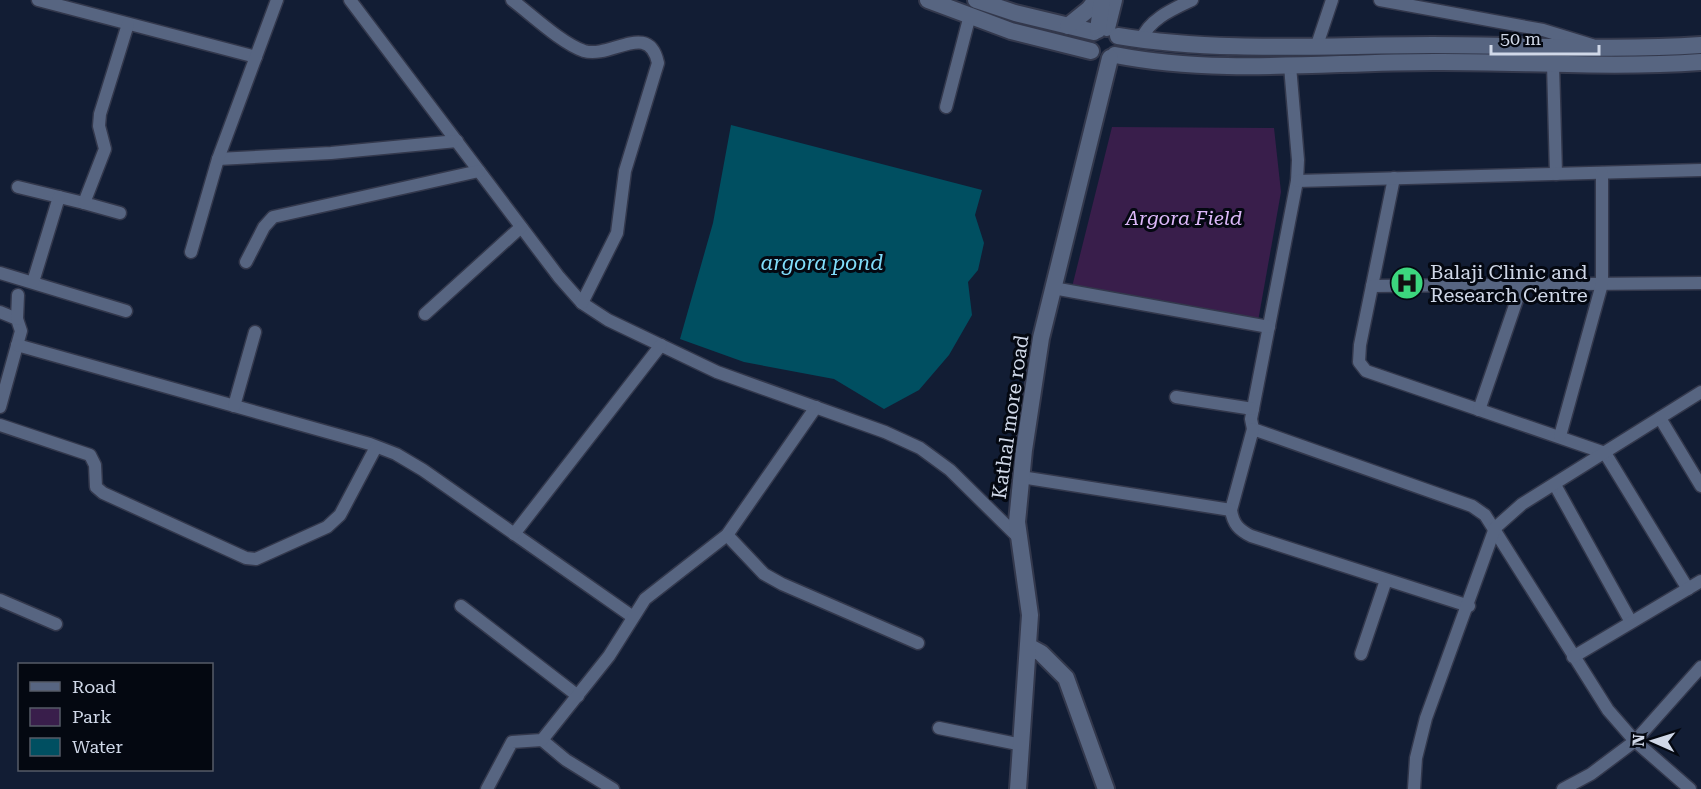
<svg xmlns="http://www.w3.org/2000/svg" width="1701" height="789" font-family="'Roboto Serif',serif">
  <rect width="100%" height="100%" fill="#121d34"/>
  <!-- green -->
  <polygon fill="#391e4b" points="1112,127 1274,128 1281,192 1257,327 1072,287"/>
  <!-- water -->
  <polygon fill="#004f61" points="731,125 982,190 975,215 984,243 978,270 968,282 972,315 949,355 919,390 884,409 834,379 744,362 680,339 713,223"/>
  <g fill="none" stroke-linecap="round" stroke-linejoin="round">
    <!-- street casing -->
    <g stroke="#33384c" stroke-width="15">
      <g id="street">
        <polyline points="38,0 256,57"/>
        <polyline points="350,0 559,277 582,303 608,320 717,372 885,432 920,448 950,470 1019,538"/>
        <path d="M 512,0 C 532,15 561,43 584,51 C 611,59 649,20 658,63 L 625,171 L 617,233 L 582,303"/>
        <polyline points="1380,0 1543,30 1592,45"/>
        <path d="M 1141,40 C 1149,19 1173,9 1192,0"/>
        <polyline points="1317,45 1332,0"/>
        <polyline points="1553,64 1556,174"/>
        <polyline points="1290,66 1298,160 1297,181 1251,419 1253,429 1472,506 1485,515 1608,710 1635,741 1690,789"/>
        <polyline points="946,107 970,15"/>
        <polyline points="218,159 331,153 457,141"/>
        <polyline points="1394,178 1360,345 1359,362 1366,371 1605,453 1688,589"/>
        <polyline points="1297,181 1701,170"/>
        <polyline points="18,187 84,203"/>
        <polyline points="120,213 84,203 105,149 99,126 100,114 128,24"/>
        <polyline points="191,252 218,159 277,0"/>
        <polyline points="246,262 264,227 273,217 479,171"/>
        <polyline points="0,273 126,311"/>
        <polyline points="33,282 59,197"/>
        <polyline points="1372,286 1701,283"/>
        <polyline points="1053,288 1269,327"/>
        <polyline points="0,312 17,319 21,331 0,407"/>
        <polyline points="425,314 521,227"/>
        <polyline points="17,319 18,295"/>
        <polyline points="17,345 370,444 396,454 423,470 633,617"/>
        <polyline points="1176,397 1253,409"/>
        <polyline points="234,406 255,332"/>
        <polyline points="1479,410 1522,285"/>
        <polyline points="1660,418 1701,486"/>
        <polyline points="0,425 90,455 95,465 96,487 103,493 246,558 256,559 327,527 340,515 376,447"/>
        <path d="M 1253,429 L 1231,510 C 1233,524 1239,530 1251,536 L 1469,606"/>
        <polyline points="1560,436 1602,284 1602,173"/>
        <polyline points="1021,477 1231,510"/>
        <polyline points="1555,485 1631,622"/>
        <polyline points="514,534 661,345"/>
        <polyline points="727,535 764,574 782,584 918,643"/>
        <polyline points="0,600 56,624"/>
        <polyline points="461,606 578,696"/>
        <polyline points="1361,654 1386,580"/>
        <polyline points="1573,657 1701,581"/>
        <polyline points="939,728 1022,745"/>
        <polyline points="542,740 566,760 613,789"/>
        <polyline points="487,789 512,742 542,740 609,656 645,599 727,535 816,407"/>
        <polyline points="1414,789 1416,758 1426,718 1495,528 1522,504 1701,392"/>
        <polyline points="1563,789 1591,774 1635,741 1701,667"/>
      </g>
    </g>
    <!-- secondary casing -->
    <g stroke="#33384c" stroke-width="20">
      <g id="secondary">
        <polyline points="928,0 1011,31 1091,51"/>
        <polyline points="976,0 1015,13 1094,32"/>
        <polyline points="1068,26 1089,9 1096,0"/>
        <polyline points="1107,28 1114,0"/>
        <polyline points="1098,30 1102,0"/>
        <path d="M 1118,36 C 1220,53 1329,45 1432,45 C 1522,45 1611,51 1701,45"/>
        <path d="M 1115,55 C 1223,76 1332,61 1442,62 C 1528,62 1615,68 1701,62"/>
        <polyline points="1028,646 1041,653 1066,678 1106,789"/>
        <polyline points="1018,789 1030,615 1017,522 1024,450 1041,338 1110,58"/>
      </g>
    </g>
    <!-- street -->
    <use href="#street" stroke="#576581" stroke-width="12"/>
    <!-- secondary -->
    <use href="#secondary" stroke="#576581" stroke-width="16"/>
  </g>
  <!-- icons -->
  <defs>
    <g id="hospital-disc" transform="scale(1.725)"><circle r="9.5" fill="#3cd77e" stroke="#040811"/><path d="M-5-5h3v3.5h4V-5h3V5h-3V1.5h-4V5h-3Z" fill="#111"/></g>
  </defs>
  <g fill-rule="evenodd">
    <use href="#hospital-disc" x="1407" y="283"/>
  </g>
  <g text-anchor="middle" stroke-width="6" stroke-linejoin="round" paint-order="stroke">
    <!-- park labels -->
    <g font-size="20" font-style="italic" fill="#dcb8f9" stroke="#040811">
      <text x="1184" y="225">Argora Field</text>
    </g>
    <!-- poi labels -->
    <g font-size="20" fill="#d0d8e8" stroke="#040811" text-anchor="start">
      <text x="1430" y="279">Balaji Clinic and<tspan x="1430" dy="23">Research Centre</tspan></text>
    </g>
    <!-- street labels -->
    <g font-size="20" fill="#d0d8e8" stroke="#040811">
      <text transform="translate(1010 417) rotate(-82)" y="7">Kathal more road</text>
    </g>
    <!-- water labels -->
    <g font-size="21" font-style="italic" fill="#81ddfa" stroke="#040811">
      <text x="822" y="270">argora pond</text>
    </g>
  </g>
  <!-- legend -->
  <rect x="18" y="663" width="195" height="108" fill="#040811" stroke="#565b67" stroke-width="1.5"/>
  <rect x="30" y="682" width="30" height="9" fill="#576581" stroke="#565b67" stroke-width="1.5"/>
  <text x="72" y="693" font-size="18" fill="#d0d8e8">Road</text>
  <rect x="30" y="708" width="30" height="18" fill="#391e4b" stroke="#565b67" stroke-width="1.5"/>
  <text x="72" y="723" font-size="18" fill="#d0d8e8">Park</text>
  <rect x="30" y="738" width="30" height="18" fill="#004f61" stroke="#565b67" stroke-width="1.5"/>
  <text x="72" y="753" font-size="18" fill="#d0d8e8">Water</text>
  <!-- north arrow -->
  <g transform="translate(1653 741) rotate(273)" stroke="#040811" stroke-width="4.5" paint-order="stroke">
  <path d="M0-4.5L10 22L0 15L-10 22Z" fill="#d0d8e8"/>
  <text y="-9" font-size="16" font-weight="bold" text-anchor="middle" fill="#d0d8e8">N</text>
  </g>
  <!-- scale -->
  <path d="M1491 45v9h108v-9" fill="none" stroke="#d0d8e8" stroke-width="3"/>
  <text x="1500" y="45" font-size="18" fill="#d0d8e8" stroke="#040811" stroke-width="4.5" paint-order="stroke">50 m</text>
</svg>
